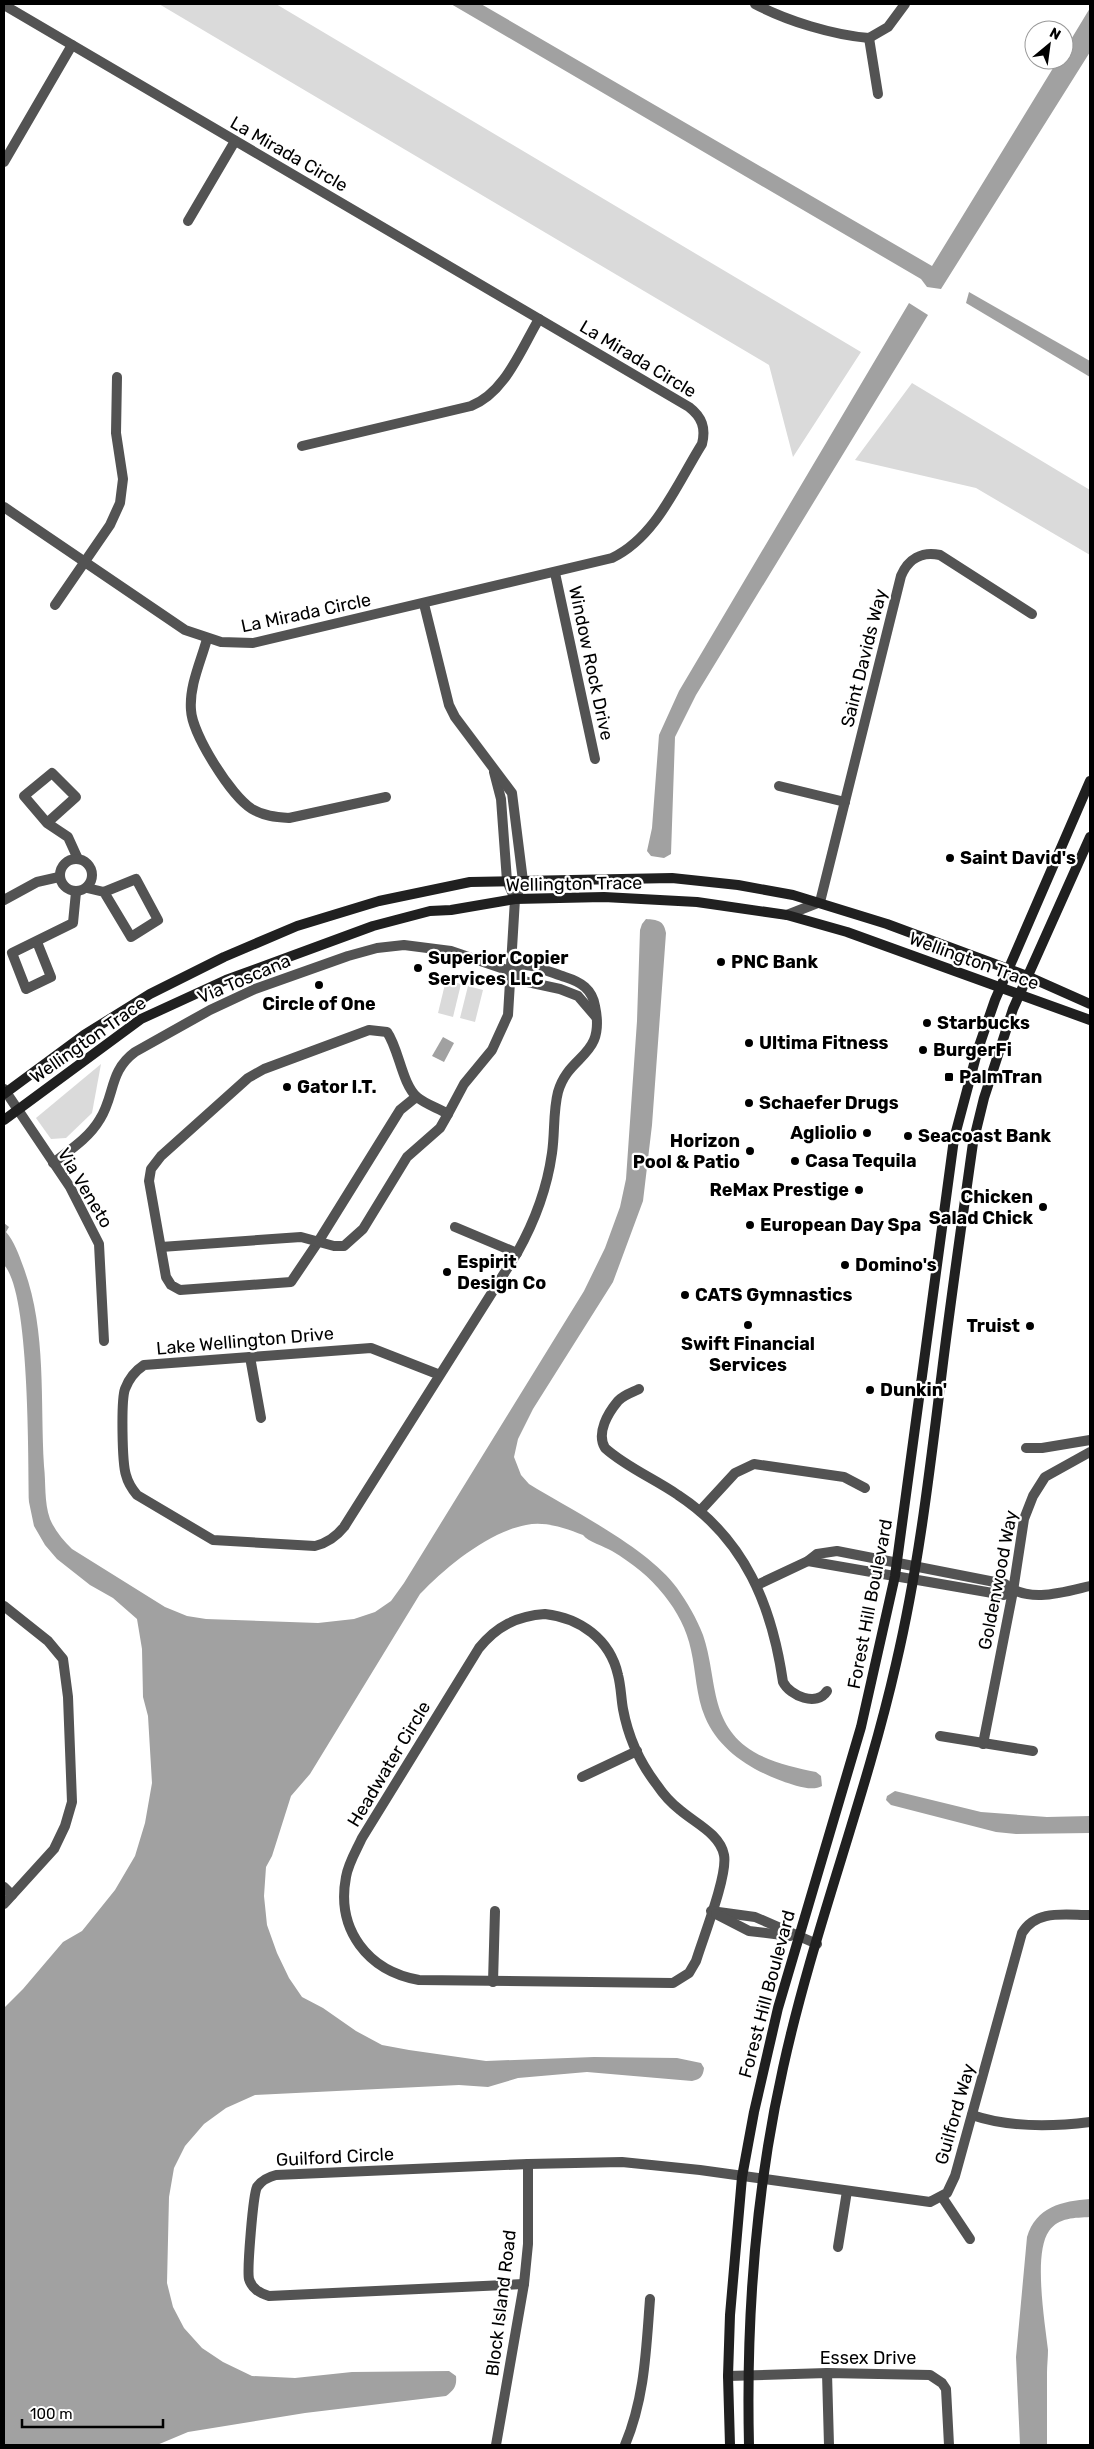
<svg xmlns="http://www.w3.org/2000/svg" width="1094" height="2449" font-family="Rubik,sans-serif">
  <rect width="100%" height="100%" fill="#fff"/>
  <!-- green -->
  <g fill="#dadada">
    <polygon points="159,4 276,4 861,352 793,457 769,365"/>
    <polygon points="912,383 1090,490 1090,555 976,488 855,460"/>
    <polygon points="446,980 461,984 453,1017 438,1013"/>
    <polygon points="468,986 483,990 475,1022 460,1018"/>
    <polygon points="101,1064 92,1113 66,1138 51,1139 36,1118"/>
  </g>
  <!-- water -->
  <g fill="#a1a1a1">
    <polygon points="451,4 481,4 932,266 1058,60 1064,60 1064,51 1090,8 1090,52 941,289 927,287 921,279"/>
    <polygon points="969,292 1090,361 1090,377 966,303"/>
    <polygon points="909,303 928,315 696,695 675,737 671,854 664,858 651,856 647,851 652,828 659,735 679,691"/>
    <path d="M 646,919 C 657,920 664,920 666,933 L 652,1125 L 643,1201 L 613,1282 L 533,1409 L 518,1439 L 514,1457 L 521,1475 L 529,1484 C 573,1511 648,1548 677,1588 C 687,1602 697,1619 703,1635 C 718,1679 708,1724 754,1752 C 771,1762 796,1768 816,1772 L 821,1776 L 822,1786 C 812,1792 793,1785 782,1781 C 751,1770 718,1749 705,1717 C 696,1696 696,1672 691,1650 C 687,1630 677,1611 664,1595 C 650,1577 632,1563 612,1551 C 604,1546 588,1542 583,1535 C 565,1528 545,1521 526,1525 C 488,1532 446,1567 420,1594 L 310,1774 L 291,1796 L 272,1856 L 266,1867 L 264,1896 L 267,1925 L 277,1953 L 289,1978 L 302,1997 L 323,2008 L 356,2031 L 382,2045 L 409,2050 L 486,2061 L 594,2057 L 677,2058 L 701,2063 L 704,2068 C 703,2077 700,2079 692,2081 L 587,2072 L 518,2078 L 488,2087 L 459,2085 L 255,2095 L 226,2108 L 204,2124 L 185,2146 L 174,2168 L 169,2197 L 167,2283 L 173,2307 L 184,2328 L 202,2348 L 223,2362 L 252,2376 L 295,2378 L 352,2372 L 449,2371 L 456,2376 C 457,2386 454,2390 446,2396 L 305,2413 L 188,2432 L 157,2445 L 4,2445 L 4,2008 L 23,1989 L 63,1942 L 82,1931 L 115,1890 L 135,1856 L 145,1823 L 152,1783 L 148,1716 L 143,1697 L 142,1649 L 137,1619 L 113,1598 L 90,1585 L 57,1559 L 45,1545 L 34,1526 L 29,1502 C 28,1458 30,1292 4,1265 L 4,1223 L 9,1227 L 6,1232 C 14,1241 19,1255 23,1266 C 47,1329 40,1400 44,1466 C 46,1483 44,1502 50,1519 C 55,1531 63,1540 72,1549 L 165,1607 L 187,1616 L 206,1619 L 318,1623 L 354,1619 L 375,1612 L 391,1601 L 404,1583 L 584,1291 L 605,1248 L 620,1207 L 626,1179 L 637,1021 L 640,930 L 642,924 Z"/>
    <polygon points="443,1037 454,1043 444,1062 432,1056"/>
    <polygon points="895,1791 981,1812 1047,1817 1090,1816 1090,1833 1016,1834 996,1832 891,1805 886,1800 887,1796"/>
    <path d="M 1090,2199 L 1090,2217 C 1075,2218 1059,2217 1049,2231 C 1033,2253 1045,2323 1048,2350 C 1048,2358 1047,2365 1047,2373 C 1047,2397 1047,2421 1047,2445 L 1020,2445 L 1016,2357 L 1027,2237 C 1036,2207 1062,2201 1090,2199 Z"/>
  </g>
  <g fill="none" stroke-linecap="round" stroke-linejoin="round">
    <!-- street -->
    <g stroke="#535353" stroke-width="10">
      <path d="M 755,4 C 787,21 833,35 869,38 L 888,27 L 905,4"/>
      <path d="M 4,5 L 689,407 C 702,417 706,428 702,444 C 677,484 656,537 612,558 L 253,643 L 221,642 L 185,630 L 4,507"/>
      <polyline points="869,38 878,94"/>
      <polyline points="4,162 72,45"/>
      <polyline points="188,221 235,141"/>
      <path d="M 302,446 L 471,406 C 505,393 521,349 539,319"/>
      <polyline points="555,573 595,759"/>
      <polyline points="55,605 110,525 120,503 123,479 116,433 117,377"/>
      <path d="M 207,639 C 201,661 189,686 191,710 C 192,734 231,796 252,809 C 264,816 275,817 289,818 L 386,797"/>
      <polyline points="494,772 501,799 507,881 515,899"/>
      <polyline points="779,786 845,802"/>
      <polyline points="47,823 76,797 52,773 24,796 47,823 68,837 78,859"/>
      <circle cx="76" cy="875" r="16"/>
      <polyline points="87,888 104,892 136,879 158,920 131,937 104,892"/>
      <polyline points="4,900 37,882 59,877"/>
      <path d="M 787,915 L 820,902 L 901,576 C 908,559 922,551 940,555 L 1032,614"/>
      <polyline points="37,942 51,977 26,989 12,953 73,923 76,892"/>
      <polyline points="4,1089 70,1187 99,1244 104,1341"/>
      <path d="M 416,1097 L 400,1110 L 318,1242 L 291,1282 L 180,1290 L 171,1285 L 166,1277 L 149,1181 L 151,1169 L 161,1156 L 248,1078 L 264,1069 L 369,1030 L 387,1032 C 399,1049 402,1084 417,1097 C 425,1104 438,1108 448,1114 L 464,1084 L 492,1050 L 508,1015 L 515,899 L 523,881 L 512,793 L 455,717 L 449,705 L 424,604"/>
      <path d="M 53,1163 C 70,1150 89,1138 100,1119 C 115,1095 109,1071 135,1052 L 210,1010 L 255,989 L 348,956 L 377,948 L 404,945 L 451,951 L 510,971 L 523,981 L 560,989 L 578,996 L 596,1017"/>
      <polyline points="455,1227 517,1253"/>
      <polyline points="161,1247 301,1237 334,1246 344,1246 363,1229 407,1157 440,1128 448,1114"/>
      <polyline points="250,1357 261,1418"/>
      <path d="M 440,1375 L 371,1348 L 144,1365 C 135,1371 129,1378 125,1389 C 121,1400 122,1463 126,1475 C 128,1483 132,1489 137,1495 L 213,1540 L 315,1546 C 328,1543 336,1537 344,1527 L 517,1253 C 535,1221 547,1189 552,1153 C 555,1133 553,1111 558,1092 C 569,1053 606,1058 595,1006 C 592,989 581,982 565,977 C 555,974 534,965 525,965 C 520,965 514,969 510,971"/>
      <path d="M 639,1389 C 633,1392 623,1395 618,1401 C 608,1413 596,1433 605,1448 C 626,1467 655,1479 678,1495 C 745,1539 772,1606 783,1682 C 790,1696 817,1707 827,1691"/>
      <polyline points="1026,1448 1042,1448 1090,1440"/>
      <polyline points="700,1511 735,1473 754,1464 844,1477 865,1488"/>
      <polyline points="808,1561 1004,1595 1013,1591"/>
      <path d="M 757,1585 L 808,1561 L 817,1554 L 837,1551 L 1005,1584 C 1028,1604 1064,1592 1090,1586"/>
      <polyline points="4,1606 48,1641 63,1659 68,1697 72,1802 65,1826 54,1849 4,1904"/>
      <path d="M 545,1614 C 580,1618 610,1639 618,1675 C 621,1686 621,1698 623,1709 C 628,1736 640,1763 657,1785 C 663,1794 671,1803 680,1810 C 695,1823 720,1834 724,1855 C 728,1875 703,1938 696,1961 L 689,1973 L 673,1983 L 419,1980 C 368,1971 336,1930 346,1877 C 348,1864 356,1851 362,1838 L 479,1648 C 497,1626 517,1616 545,1614 Z"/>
      <polyline points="940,1736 1033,1751"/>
      <polyline points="983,1744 1013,1591 1024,1519 1033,1496 1045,1477 1090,1452"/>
      <polyline points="582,1777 637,1751"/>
      <polyline points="4,1887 12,1895"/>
      <polyline points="711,1911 755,1917 817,1944"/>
      <polyline points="716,1914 749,1931 790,1936"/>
      <polyline points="493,1982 495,1911"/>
      <path d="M 972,2115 C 1010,2128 1051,2127 1090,2122"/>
      <polyline points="942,2197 970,2239"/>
      <polyline points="838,2247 847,2191"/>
      <path d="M 524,2284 L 269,2296 C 260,2293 252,2289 249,2279 C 247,2270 253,2195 257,2187 C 262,2180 268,2177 276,2175 L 528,2164 L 622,2162 L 700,2170 L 930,2202 L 947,2193 L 955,2176 L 1022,1933 C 1036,1909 1065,1915 1090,1915"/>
      <polyline points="827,2373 829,2445"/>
      <polyline points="728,2376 827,2373 930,2375 942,2383 946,2389 949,2445"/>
      <polyline points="496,2445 524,2284 528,2244 528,2164"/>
      <path d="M 625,2445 C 645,2397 646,2350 650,2299"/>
    </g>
    <!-- secondary -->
    <g stroke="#202020" stroke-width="10">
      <polyline points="4,1094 84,1035 150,994 224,957 297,926 379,901 470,882 672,878 738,885 793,895 887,924 1027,976 1090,1004"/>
      <polyline points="4,1120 141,1019 226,980 373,926 430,911 451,910 515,899 604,897 697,902 787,915 847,932 1090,1020"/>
      <polyline points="730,2445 728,2376 730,2315 742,2177 754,2112 778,2008 861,1727 895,1576 954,1139 978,1049 995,1000 1090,781"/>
      <path d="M 749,2445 C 746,2318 755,2193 783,2068 C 813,1931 865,1800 896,1664 C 920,1562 931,1459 944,1355 C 953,1284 963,1214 973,1143 L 984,1098 L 1013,1009 L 1090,837"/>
    </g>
  </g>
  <!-- markers -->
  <g fill="#000" stroke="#fff" stroke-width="2">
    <circle cx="950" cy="858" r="5"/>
    <circle cx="721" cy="962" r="5"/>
    <circle cx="418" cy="968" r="5"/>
    <circle cx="319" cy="985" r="5"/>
    <circle cx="927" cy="1023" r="5"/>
    <circle cx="749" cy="1043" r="5"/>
    <circle cx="923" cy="1050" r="5"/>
    <rect x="944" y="1072" width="10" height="10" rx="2.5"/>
    <circle cx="287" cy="1087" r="5"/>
    <circle cx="749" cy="1103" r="5"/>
    <circle cx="867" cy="1133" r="5"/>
    <circle cx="908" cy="1136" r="5"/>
    <circle cx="750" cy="1151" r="5"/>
    <circle cx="795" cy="1161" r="5"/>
    <circle cx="859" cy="1190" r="5"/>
    <circle cx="1043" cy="1207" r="5"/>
    <circle cx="750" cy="1225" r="5"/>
    <circle cx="845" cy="1265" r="5"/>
    <circle cx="447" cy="1272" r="5"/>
    <circle cx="685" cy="1295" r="5"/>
    <circle cx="748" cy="1325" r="5"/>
    <circle cx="1030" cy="1326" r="5"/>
    <circle cx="870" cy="1390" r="5"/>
  </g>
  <g text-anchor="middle" stroke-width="4.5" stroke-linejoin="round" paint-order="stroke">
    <!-- street labels -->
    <g font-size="18" fill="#000" stroke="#fff">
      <text transform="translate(289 154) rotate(30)" y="6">La Mirada Circle</text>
      <text transform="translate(638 359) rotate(31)" y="6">La Mirada Circle</text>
      <text transform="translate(306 613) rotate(-12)" y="6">La Mirada Circle</text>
      <text transform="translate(864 658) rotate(-76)" y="6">Saint Davids Way</text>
      <text transform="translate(591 663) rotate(78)" y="6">Window Rock Drive</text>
      <text transform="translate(574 884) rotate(-1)" y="6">Wellington Trace</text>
      <text transform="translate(974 961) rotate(20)" y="6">Wellington Trace</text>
      <text transform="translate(244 979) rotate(-23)" y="6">Via Toscana</text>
      <text transform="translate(88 1040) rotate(-35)" y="6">Wellington Trace</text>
      <text transform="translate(85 1188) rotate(59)" y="6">Via Veneto</text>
      <text transform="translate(245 1341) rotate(-5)" y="6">Lake Wellington Drive</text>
      <text transform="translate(998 1580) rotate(-79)" y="6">Goldenwood Way</text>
      <text transform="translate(870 1604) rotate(-79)" y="6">Forest Hill Boulevard</text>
      <text transform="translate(389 1764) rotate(-59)" y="6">Headwater Circle</text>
      <text transform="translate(767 1994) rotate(-75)" y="6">Forest Hill Boulevard</text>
      <text transform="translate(955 2114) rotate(-74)" y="6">Guilford Way</text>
      <text transform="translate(335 2157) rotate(-3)" y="6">Guilford Circle</text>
      <text transform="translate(501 2303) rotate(-83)" y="6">Block Island Road</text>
      <text x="868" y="2364">Essex Drive</text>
    </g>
    <!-- poi labels -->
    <g font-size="18" font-weight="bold" fill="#000" stroke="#fff" text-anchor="start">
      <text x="960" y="864">Saint David's</text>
      <text x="428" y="964">Superior Copier<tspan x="428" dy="21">Services LLC</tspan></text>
      <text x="731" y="968">PNC Bank</text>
      <text x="319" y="1010" text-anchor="middle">Circle of One</text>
      <text x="937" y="1029">Starbucks</text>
      <text x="759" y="1049">Ultima Fitness</text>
      <text x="933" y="1056">BurgerFi</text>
      <text x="959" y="1083">PalmTran</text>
      <text x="297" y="1093">Gator I.T.</text>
      <text x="759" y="1109">Schaefer Drugs</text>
      <text x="857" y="1139" text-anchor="end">Agliolio</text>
      <text x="918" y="1142">Seacoast Bank</text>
      <text x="740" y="1147" text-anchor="end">Horizon<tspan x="740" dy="21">Pool &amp; Patio</tspan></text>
      <text x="805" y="1167">Casa Tequila</text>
      <text x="849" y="1196" text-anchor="end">ReMax Prestige</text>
      <text x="1033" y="1203" text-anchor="end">Chicken<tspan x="1033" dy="21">Salad Chick</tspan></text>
      <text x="760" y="1231">European Day Spa</text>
      <text x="457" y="1268">Espirit<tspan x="457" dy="21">Design Co</tspan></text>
      <text x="855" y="1271">Domino's</text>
      <text x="695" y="1301">CATS Gymnastics</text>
      <text x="1020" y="1332" text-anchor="end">Truist</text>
      <text x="748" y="1350" text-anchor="middle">Swift Financial<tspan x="748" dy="21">Services</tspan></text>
      <text x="880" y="1396">Dunkin'</text>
    </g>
  </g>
  <!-- border -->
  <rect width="1094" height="2449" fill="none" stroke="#000000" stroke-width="10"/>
  <!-- north arrow -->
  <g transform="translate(1049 45) rotate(29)"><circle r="24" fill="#ffffff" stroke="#999999"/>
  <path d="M0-4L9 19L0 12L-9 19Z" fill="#000000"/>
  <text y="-8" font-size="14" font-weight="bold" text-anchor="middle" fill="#000000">N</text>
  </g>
  <!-- scale -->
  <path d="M22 2419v8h141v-8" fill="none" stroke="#000000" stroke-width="2.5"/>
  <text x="30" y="2419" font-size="15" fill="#000000" stroke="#ffffff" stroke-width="4" paint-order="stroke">100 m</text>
</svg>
